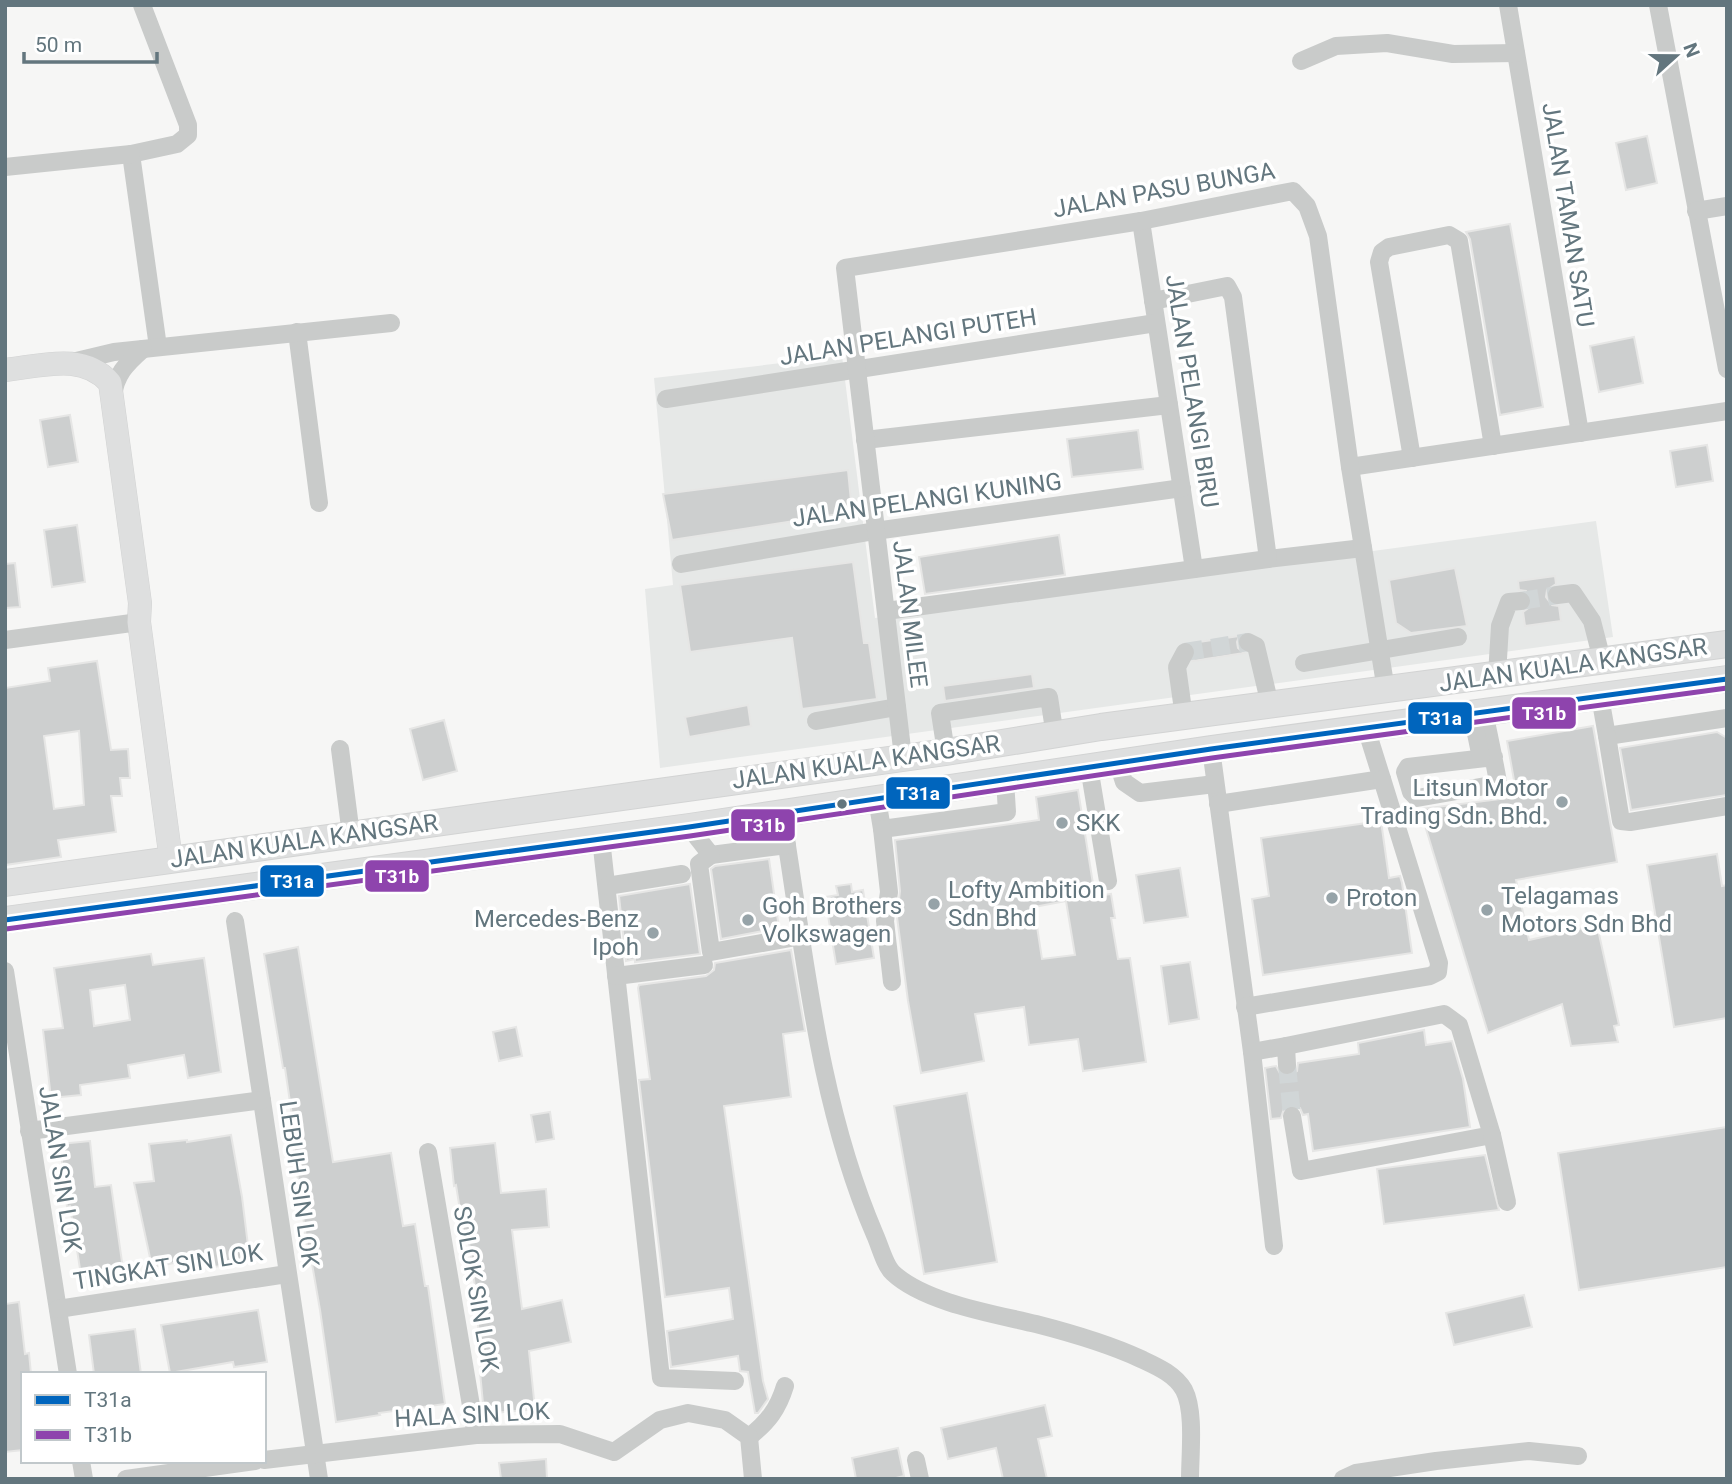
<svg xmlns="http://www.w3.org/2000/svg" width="1732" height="1484" font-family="Roboto,sans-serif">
  <rect width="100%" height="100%" fill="#f6f6f5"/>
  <!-- built -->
  <polygon fill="#e6e8e7" points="842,356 875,618 1596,521 1613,637 660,768 645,589 673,585 654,378"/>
  <!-- building -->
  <g fill="#cdcfcf" stroke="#e6e6e5" stroke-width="2" fill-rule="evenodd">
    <polygon points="1647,136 1657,183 1626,190 1616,143"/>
    <polygon points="1510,224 1543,407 1500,415 1470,239 1466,232"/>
    <polygon points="1634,337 1643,383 1599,392 1590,346"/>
    <polygon points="70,415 78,462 48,467 40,420"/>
    <polygon points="1138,430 1143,469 1072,477 1067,439"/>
    <polygon points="1707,445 1713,481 1676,487 1670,451"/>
    <polygon points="848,470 852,512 672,540 663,494"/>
    <polygon points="77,525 85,582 52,587 44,530"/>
    <polygon points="1059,535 1065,575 925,594 919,557"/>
    <polygon points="853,562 864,643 869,643 877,699 802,709 792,638 690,652 680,585"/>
    <polygon points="15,563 20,607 5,608 5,564"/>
    <polygon points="1455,568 1467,626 1411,633 1396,623 1389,580"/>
    <polygon points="1555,576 1556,584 1547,590 1546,597 1552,605 1559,606 1561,621 1525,626 1523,612 1531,606 1532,599 1526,591 1519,590 1518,581"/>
    <polygon points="1239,636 1237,642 1238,648 1244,653 1193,661 1196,651 1192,643"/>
    <path d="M 97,661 L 111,750 L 128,749 L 130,778 L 120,778 L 122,796 L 111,796 L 116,832 L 58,840 L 61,857 L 5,865 L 5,688 L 50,681 L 48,668 ZM 79,731 L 84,805 L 54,809 L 44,736 Z"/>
    <polygon points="1032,674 1034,688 945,701 943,686"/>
    <polygon points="748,705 751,726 689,737 685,717"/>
    <polygon points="444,720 457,771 423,780 410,729"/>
    <polygon points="1593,726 1617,862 1516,880 1529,940 1597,925 1619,1025 1614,1026 1618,1042 1571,1046 1562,1004 1488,1033 1420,809 1517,797 1507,741"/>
    <polygon points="1717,732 1727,738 1727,795 1631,810 1620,748"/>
    <path d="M 1078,790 L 1093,884 L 1097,883 L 1104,895 L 1111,894 L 1115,918 L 1111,918 L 1118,959 L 1130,958 L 1146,1062 L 1083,1071 L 1078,1039 L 1029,1045 L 1024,1007 L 975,1014 L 984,1061 L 921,1073 L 908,1001 L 897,917 L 900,891 L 895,840 L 1039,820 L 1036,797 ZM 1066,901 L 1075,955 L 1042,959 L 1034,907 Z"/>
    <polygon points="1381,821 1389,878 1400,876 1402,883 1412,953 1263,975 1252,899 1269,896 1261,838"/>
    <polygon points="1717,854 1722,886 1727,885 1727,1018 1674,1027 1647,865"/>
    <polygon points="769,859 779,928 721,939 711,869 715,866"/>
    <polygon points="1180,868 1188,917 1144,923 1136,875"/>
    <polygon points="690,884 700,954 635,962 635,959 626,961 619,896"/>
    <polygon points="851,884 852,892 863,890 874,958 836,964 825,897 838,895 836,886"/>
    <polygon points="298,947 333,1162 391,1153 403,1226 415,1224 425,1286 428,1286 445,1404 379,1413 380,1415 336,1422 320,1310 310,1252 308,1253 293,1143 296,1143 285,1068 283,1068 264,954"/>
    <polygon points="791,950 805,1031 783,1034 791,1097 724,1106 763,1381 768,1399 758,1413 755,1413 748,1372 740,1371 738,1356 671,1367 667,1331 733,1319 729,1288 665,1297 639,1080 650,1079 638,988 639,985 706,976 714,970 715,963"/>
    <path d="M 151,954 L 153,965 L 204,958 L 221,1072 L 188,1078 L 184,1055 L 128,1065 L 130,1078 L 80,1085 L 81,1095 L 51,1098 L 43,1030 L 63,1028 L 54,968 ZM 125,985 L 130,1020 L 94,1026 L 90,990 Z"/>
    <polygon points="1190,962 1199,1019 1169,1024 1161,966"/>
    <polygon points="516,1027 522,1056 499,1061 493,1032"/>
    <polygon points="1424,1030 1426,1045 1452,1041 1463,1079 1470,1127 1313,1151 1308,1114 1303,1115 1300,1108 1291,1105 1284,1108 1281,1118 1271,1119 1265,1068 1276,1066 1281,1075 1288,1076 1297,1071 1298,1063 1359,1054 1358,1043"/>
    <polygon points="967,1093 997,1262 924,1274 894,1106"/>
    <polygon points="550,1112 554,1139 536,1142 531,1115"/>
    <polygon points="1727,1127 1727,1267 1579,1290 1558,1153"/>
    <polygon points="231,1135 242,1197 250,1262 214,1267 212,1256 152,1267 134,1183 154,1181 149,1144 187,1140 187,1142"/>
    <polygon points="90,1141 95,1187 111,1185 123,1269 81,1275 70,1206 67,1207 60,1144"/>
    <polygon points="495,1143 501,1193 546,1189 549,1227 512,1230 522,1309 562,1300 571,1342 529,1351 535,1409 484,1414 480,1372 484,1372 477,1317 479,1317 469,1242 465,1242 456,1185 454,1186 450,1148"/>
    <polygon points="1485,1155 1499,1210 1384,1224 1377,1169"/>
    <polygon points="1524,1295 1532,1327 1454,1345 1446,1313"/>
    <polygon points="19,1302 25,1354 29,1353 31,1374 23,1374 23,1450 5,1452 5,1304"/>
    <polygon points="258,1310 267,1362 234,1367 233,1362 170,1373 161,1325"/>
    <polygon points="135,1329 141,1374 94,1374 89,1335"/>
    <polygon points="1045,1405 1052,1436 1038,1439 1047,1479 1003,1479 996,1448 948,1459 941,1428"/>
    <polygon points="898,1448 904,1476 892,1479 856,1479 852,1458"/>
    <polygon points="546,1459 547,1479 501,1479 499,1463"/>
  </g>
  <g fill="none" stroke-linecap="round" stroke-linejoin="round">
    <!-- minor-tunnel -->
    <g stroke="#d1d6d7" stroke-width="18" stroke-dasharray="18 9" stroke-linecap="butt">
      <polyline points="1521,601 1557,595"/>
      <polyline points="1185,652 1248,642"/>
      <polyline points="1287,1065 1292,1116"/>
    </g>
    <!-- major casing -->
    <g stroke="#d2d3d3" stroke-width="24">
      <path id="major" d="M 5,370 C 42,366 83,352 110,383 L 140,603 L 139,622 L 171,860"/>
    </g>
    <!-- highway casing -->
    <g stroke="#d2d3d3" stroke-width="28">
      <g id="highway">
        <polyline points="5,883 946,752 1101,727 1727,644"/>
        <polyline points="5,920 689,827 1211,749 1727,679"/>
      </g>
    </g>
    <!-- minor -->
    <g stroke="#c9cbca" stroke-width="18">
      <polyline points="142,5 188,125 188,135 177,144 131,154 158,347"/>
      <polyline points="1508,5 1580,433"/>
      <polyline points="1658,5 1727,369"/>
      <polyline points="1301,61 1336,46 1387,43 1453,54 1516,53"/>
      <polyline points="5,167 131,154"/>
      <polyline points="1696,211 1727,206"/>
      <polyline points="1141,221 1194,569"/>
      <polyline points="297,332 319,503"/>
      <polyline points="72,362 114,352 391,323"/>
      <path d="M 113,397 C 115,375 126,364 143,349"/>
      <polyline points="666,399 1156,323"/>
      <polyline points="865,440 1169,405"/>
      <polyline points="1412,458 1379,262 1382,252 1389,247 1449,235 1459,241 1493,446"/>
      <polyline points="1350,467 1727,411"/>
      <polyline points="1268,559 1363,548"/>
      <polyline points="681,564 875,531 1182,488"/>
      <polyline points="1557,595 1573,593 1592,621 1602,660"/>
      <polyline points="886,611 1268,559 1233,297 1227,286 1153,301"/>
      <polyline points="5,640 139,622"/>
      <polyline points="1248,642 1256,646 1270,705"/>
      <polyline points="1304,663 1458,637"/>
      <polyline points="1497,675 1500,626 1509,602 1521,601"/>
      <polyline points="1600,697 1607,736 1727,718"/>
      <path d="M 1484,712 C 1489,736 1494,759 1498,782 L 1497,784 L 1417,798 L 1411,792 L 1405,772 L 1408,767 L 1494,757"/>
      <polyline points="1472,714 1481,758"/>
      <polyline points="1184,717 1177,667 1185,652"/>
      <polyline points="816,721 897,707"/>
      <polyline points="1607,736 1621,821 1630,822 1727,806"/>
      <polyline points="340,749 351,835"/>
      <polyline points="1211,749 1252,1052 1274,1246"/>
      <polyline points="946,752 940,713 1049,697 1055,736"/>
      <polyline points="903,757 845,268 1141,221 1293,191 1307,206 1318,236 1350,467 1386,690"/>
      <polyline points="1118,763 1124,782 1140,793 1215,784"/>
      <polyline points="1089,767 1108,881"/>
      <polyline points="877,799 882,829 1007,812 1005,780"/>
      <polyline points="1218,804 1382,779 1366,728"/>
      <path d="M 782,814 C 805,955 818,1103 875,1235 C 880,1246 885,1266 893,1273 C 925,1303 995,1314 1036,1324 C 1071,1333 1109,1344 1141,1359 C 1156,1366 1175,1374 1184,1390 C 1195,1411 1190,1454 1190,1479"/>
      <polyline points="689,827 711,855 787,845"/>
      <polyline points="882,829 889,892 885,921 892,982"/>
      <polyline points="601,839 661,1378 735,1381"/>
      <polyline points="711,855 699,864 711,952 802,936"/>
      <polyline points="607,886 682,874"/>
      <polyline points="235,921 319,1479"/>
      <polyline points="5,971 68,1374"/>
      <polyline points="616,976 704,965"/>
      <polyline points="1245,1007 1430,976 1438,972 1439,963 1382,779"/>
      <polyline points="1286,1046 1444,1014 1459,1025 1492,1135 1301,1171 1292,1116"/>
      <polyline points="1252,1052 1286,1046 1287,1065"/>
      <polyline points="29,1131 262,1100"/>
      <polyline points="1492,1135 1507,1202"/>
      <polyline points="428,1152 476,1435"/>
      <polyline points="58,1309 287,1274"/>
      <path d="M 749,1437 C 768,1422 778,1409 785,1386"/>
      <polyline points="264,1460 476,1435 560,1434 614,1452 660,1420 688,1413 725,1420 749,1437 753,1479"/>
      <polyline points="916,1460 920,1479"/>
      <polyline points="81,1461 84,1479"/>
      <polyline points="126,1479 255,1461"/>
      <polyline points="1343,1479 1356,1473 1436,1461 1529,1451 1578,1456"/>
    </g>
    <!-- major -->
    <use href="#major" stroke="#dedfdf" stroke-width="23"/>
    <!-- highway -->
    <use href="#highway" stroke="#dedfdf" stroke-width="26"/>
    <!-- bus-1 casing -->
    <g stroke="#fff" stroke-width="10">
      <polyline id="bus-1" points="5,920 689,827 1211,749 1727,679"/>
    </g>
    <!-- bus-2 casing -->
    <g stroke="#fff" stroke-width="10">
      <polyline id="bus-2" points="6,929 690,836 1212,758 1727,688"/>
    </g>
    <!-- bus-1 -->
    <use href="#bus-1" stroke="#0065bd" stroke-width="5"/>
    <!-- bus-2 -->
    <use href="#bus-2" stroke="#8e44ad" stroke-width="5"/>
  </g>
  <!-- markers -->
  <g fill="#96a3a8" stroke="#fff" stroke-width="2.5">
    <circle cx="1562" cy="802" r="7"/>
    <circle cx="1062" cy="823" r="7"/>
    <circle cx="1332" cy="898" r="7"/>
    <circle cx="934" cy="904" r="7"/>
    <circle cx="1487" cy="910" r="7"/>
    <circle cx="748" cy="920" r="7"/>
    <circle cx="653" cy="933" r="7"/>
  </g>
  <circle fill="#63767e" stroke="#fff" stroke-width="2.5" cx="842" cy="804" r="6"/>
  <g text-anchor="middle" stroke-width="7" stroke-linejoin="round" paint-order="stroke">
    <!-- street labels -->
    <g font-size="24" fill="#63767e" stroke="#fff">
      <text transform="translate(1164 190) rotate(-10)" y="8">JALAN PASU BUNGA</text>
      <text transform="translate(1568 215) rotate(81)" y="8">JALAN TAMAN SATU</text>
      <text transform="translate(908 337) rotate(-9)" y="8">JALAN PELANGI PUTEH</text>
      <text transform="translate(1192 391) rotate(81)" y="8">JALAN PELANGI BIRU</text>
      <text transform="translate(927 500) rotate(-8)" y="8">JALAN PELANGI KUNING</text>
      <text transform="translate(910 614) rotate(83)" y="8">JALAN MILEE</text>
      <text transform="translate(1573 665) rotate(-8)" y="8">JALAN KUALA KANGSAR</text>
      <text transform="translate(866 762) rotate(-8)" y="8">JALAN KUALA KANGSAR</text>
      <text transform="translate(304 841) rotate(-8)" y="8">JALAN KUALA KANGSAR</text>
      <text transform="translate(60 1169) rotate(81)" y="8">JALAN SIN LOK</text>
      <text transform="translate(299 1184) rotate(82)" y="8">LEBUH SIN LOK</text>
      <text transform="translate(168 1267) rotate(-9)" y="8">TINGKAT SIN LOK</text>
      <text transform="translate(476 1289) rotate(80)" y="8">SOLOK SIN LOK</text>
      <text transform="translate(472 1415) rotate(-3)" y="8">HALA SIN LOK</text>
    </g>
    <!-- poi labels -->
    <g font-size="24" fill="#63767e" stroke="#fff" text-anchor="start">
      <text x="1548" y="796" text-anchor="end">Litsun Motor<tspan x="1548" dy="28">Trading Sdn. Bhd.</tspan></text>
      <text x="1076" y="831">SKK</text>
      <text x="948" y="898">Lofty Ambition<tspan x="948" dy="28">Sdn Bhd</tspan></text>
      <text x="1501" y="904">Telagamas<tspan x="1501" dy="28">Motors Sdn Bhd</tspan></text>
      <text x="1346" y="906">Proton</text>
      <text x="762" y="914">Goh Brothers<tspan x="762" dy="28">Volkswagen</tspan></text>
      <text x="639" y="927" text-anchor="end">Mercedes-Benz<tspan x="639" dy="28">Ipoh</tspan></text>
    </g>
  </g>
  <g stroke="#fff" stroke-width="2.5">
    <rect x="1511" y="696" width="66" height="34" rx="7" fill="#8e44ad"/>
    <rect x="1407" y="701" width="66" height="34" rx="7" fill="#0065bd"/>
    <rect x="885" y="776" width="66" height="34" rx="7" fill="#0065bd"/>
    <rect x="730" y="808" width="66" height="34" rx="7" fill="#8e44ad"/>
    <rect x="364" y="859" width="66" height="34" rx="7" fill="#8e44ad"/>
    <rect x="259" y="864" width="66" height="34" rx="7" fill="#0065bd"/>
  </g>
  <g font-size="19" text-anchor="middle" font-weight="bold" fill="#fff">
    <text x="1544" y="720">T31b</text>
    <text x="1440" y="725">T31a</text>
    <text x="918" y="800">T31a</text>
    <text x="763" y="832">T31b</text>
    <text x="397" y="883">T31b</text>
    <text x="292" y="888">T31a</text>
  </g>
  <!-- border -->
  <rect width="1732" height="1484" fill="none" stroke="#63767e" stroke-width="14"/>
  <!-- legend -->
  <rect x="21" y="1372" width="245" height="91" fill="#ffffff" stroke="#c1c8cb" stroke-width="2"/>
  <rect x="35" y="1395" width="35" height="10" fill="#0065bd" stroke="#c1c8cb" stroke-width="2"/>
  <text x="84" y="1407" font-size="21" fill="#63767e">T31a</text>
  <rect x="35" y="1430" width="35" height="10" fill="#8e44ad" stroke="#c1c8cb" stroke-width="2"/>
  <text x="84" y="1442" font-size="21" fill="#63767e">T31b</text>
  <!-- north arrow -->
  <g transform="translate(1676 56) rotate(69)" stroke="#ffffff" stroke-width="5" paint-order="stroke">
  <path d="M0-5L12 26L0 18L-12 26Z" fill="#63767e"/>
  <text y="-10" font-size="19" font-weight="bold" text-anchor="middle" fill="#63767e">N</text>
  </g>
  <!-- scale -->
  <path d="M24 52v10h133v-10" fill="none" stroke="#63767e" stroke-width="3.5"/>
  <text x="35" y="52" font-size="21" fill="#63767e" stroke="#ffffff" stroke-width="5" paint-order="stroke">50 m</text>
</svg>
